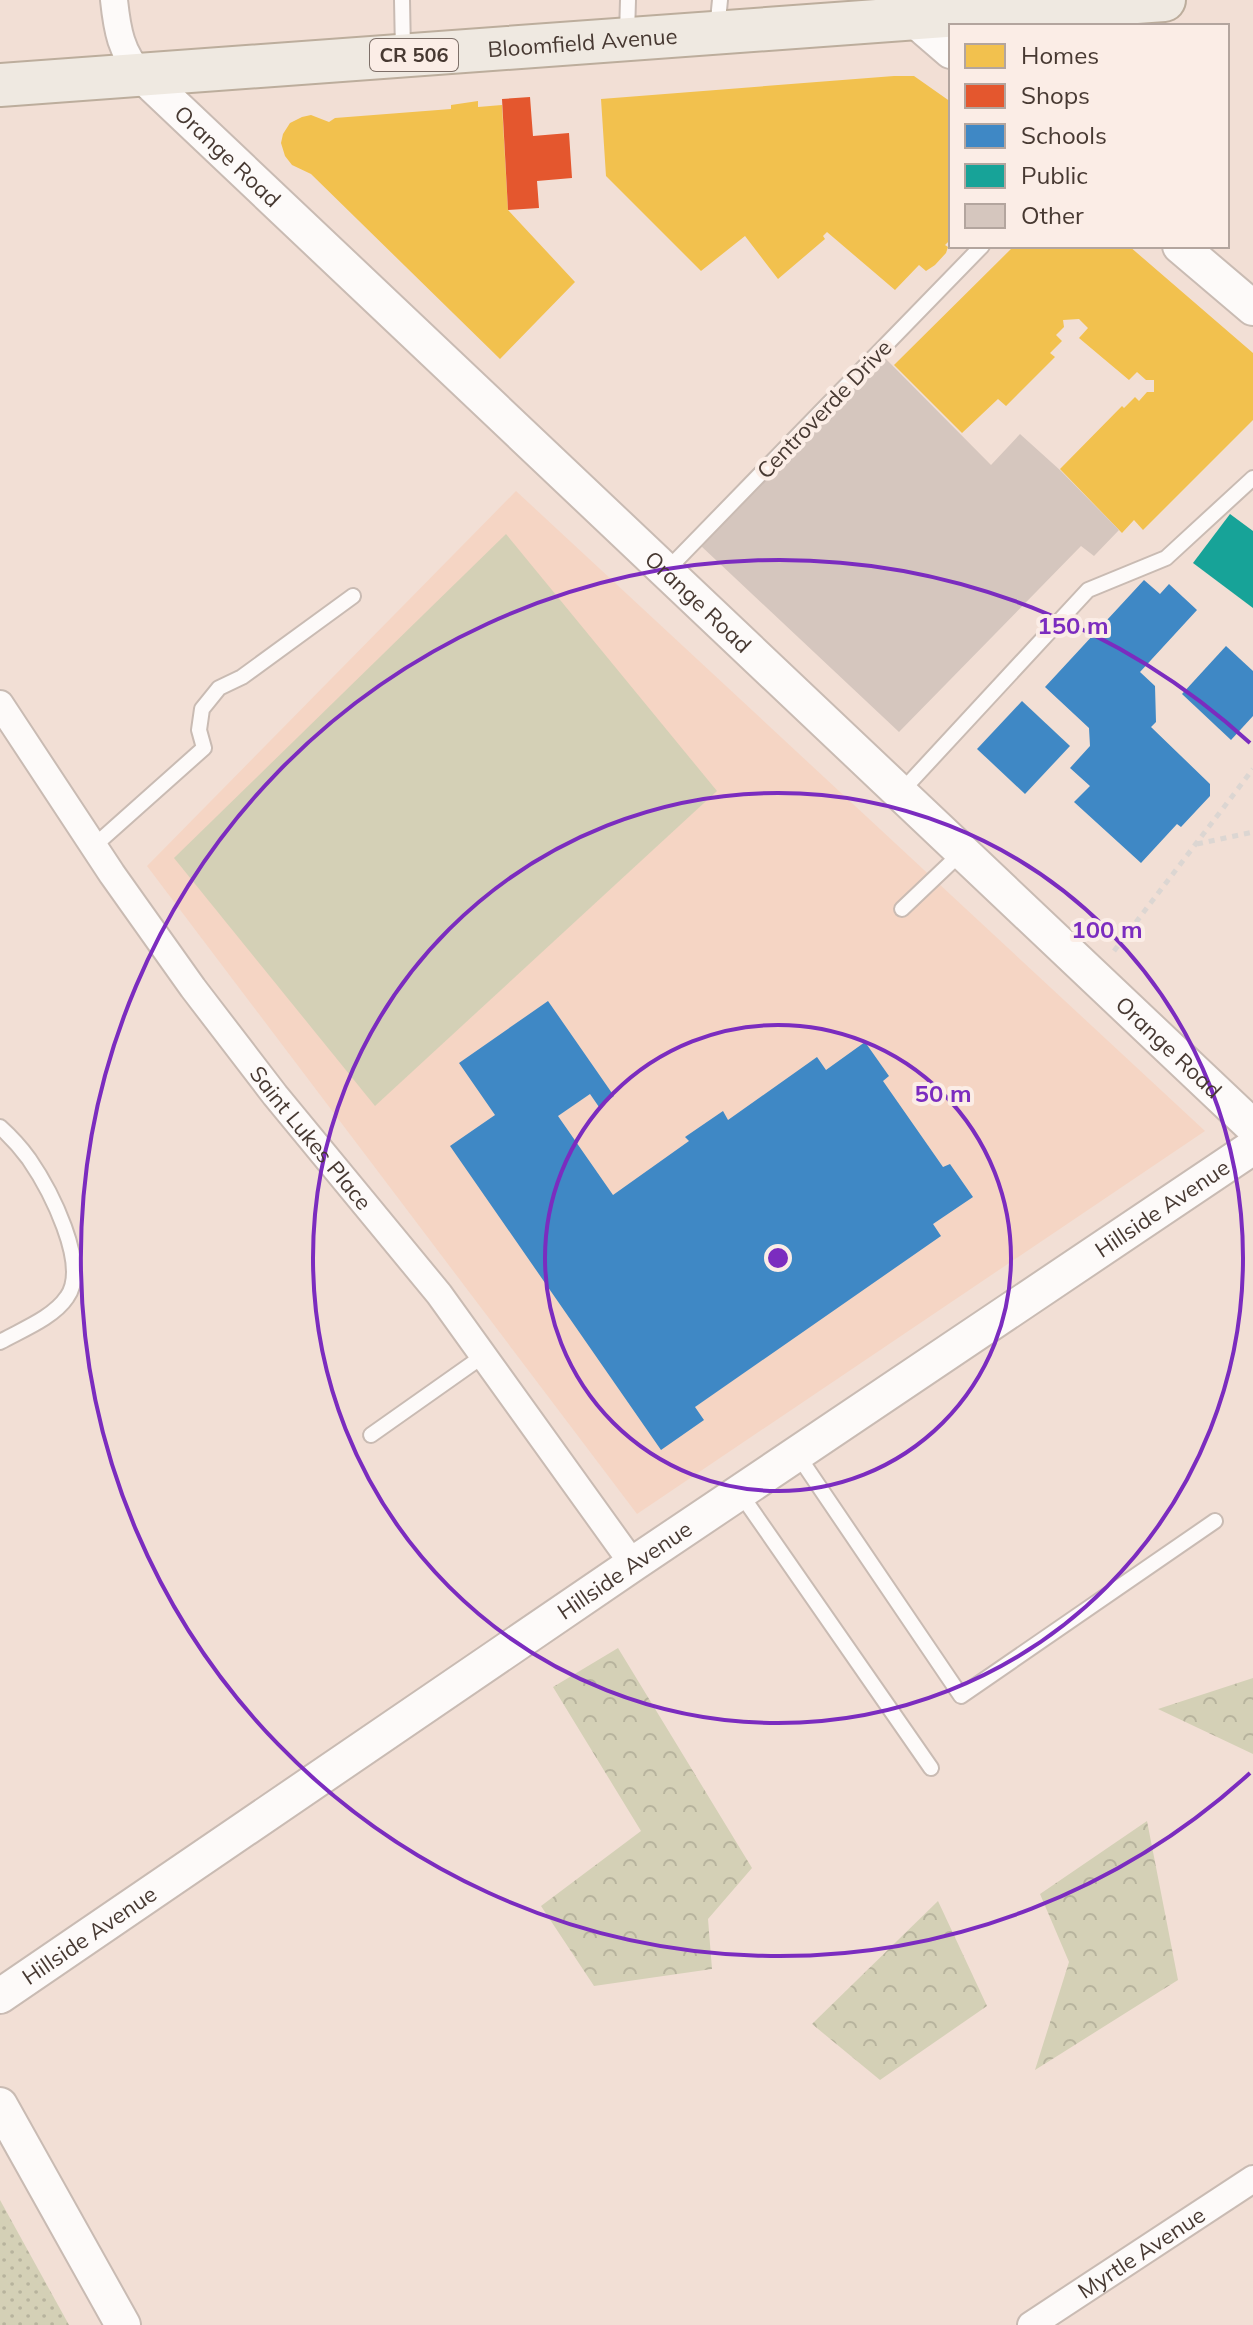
<svg xmlns="http://www.w3.org/2000/svg" width="1253" height="2325" font-family="Mulish,sans-serif">
  <defs>
    <pattern id="grass-dots" width="8" height="8" patternUnits="userSpaceOnUse" patternTransform="scale(2)"><rect width="8" height="8" fill="#d4d0b6"/><path d="M2 2h.1M6 6h.1" fill="none" stroke="#b7b39d" stroke-width="1.8" stroke-linecap="round"/></pattern>
    <pattern id="forest-crowns" width="20" height="18" patternUnits="userSpaceOnUse" patternTransform="scale(2)"><rect width="20" height="18" fill="#d4d0b6"/><path d="M2 6a3 3 0 1 1 6 0M12 15a3 3 0 1 1 6 0" fill="none" stroke="#b7b39d"/></pattern>
  </defs>
  <rect width="100%" height="100%" fill="#f2dfd5"/>
  <!-- built -->
  <polygon fill="#f5d5c4" points="516,491 1205,1131 637,1514 147,866"/>
  <!-- grass -->
  <polygon fill="url(#grass-dots)" points="0,2200 69,2325 0,2325"/>
  <!-- forest -->
  <g fill="url(#forest-crowns)">
    <polygon points="618,1648 752,1868 708,1919 712,1969 594,1986 541,1906 641,1831 553,1687"/>
    <polygon points="1253,1678 1253,1754 1158,1709"/>
    <polygon points="1147,1821 1178,1980 1035,2070 1069,1962 1040,1894"/>
    <polygon points="938,1901 987,2006 880,2080 812,2024"/>
  </g>
  <!-- pitch -->
  <polygon fill="#d4d0b6" points="506,534 717,791 375,1106 174,858"/>
  <!-- homes -->
  <g fill="#f2c14e">
    <polygon points="894,76 914,76 951,102 951,239 945,245 948,247 946,253 935,265 926,271 919,265 895,290 827,232 823,236 825,239 778,279 745,236 701,271 606,176 601,99"/>
    <polygon points="478,101 478,107 502,105 508,210 575,282 500,359 311,174 292,165 285,156 281,143 283,134 290,123 302,117 311,115 329,122 335,118 451,109 451,105"/>
    <polygon points="1014,246 1129,246 1253,353 1253,420 1143,530 1134,520 1122,533 1060,469 1122,406 1124,408 1135,397 1139,401 1147,392 1154,392 1154,380 1146,380 1137,372 1129,380 1079,338 1088,328 1079,319 1063,320 1064,327 1056,335 1062,341 1050,353 1055,357 1006,406 998,399 962,433 894,365"/>
  </g>
  <!-- shops -->
  <polygon fill="#e4572e" points="530,97 533,136 569,133 572,178 537,181 539,208 508,210 502,99"/>
  <!-- schools -->
  <g fill="#3f88c5">
    <polygon points="1144,580 1160,594 1169,584 1197,610 1140,672 1155,686 1156,722 1151,727 1210,784 1210,796 1181,827 1177,824 1141,863 1074,802 1090,786 1070,768 1090,746 1089,728 1045,687"/>
    <polygon points="1226,646 1253,671 1253,716 1231,740 1182,694"/>
    <polygon points="1022,701 1070,746 1025,794 977,749"/>
    <polygon points="548,1001 614,1096 599,1107 590,1094 558,1116 613,1195 689,1141 685,1137 723,1111 728,1120 817,1057 826,1070 865,1042 889,1076 883,1081 943,1167 950,1164 973,1197 933,1224 941,1236 695,1407 704,1420 661,1450 450,1146 495,1115 459,1063"/>
  </g>
  <!-- public -->
  <polygon fill="#17a398" points="1230,514 1253,531 1253,608 1193,563"/>
  <!-- building -->
  <polygon fill="#d5c6be" points="882,355 991,465 1020,434 1061,471 1119,530 1094,556 1081,546 899,732 700,545"/>
  <g fill="none" stroke-linecap="round" stroke-linejoin="round">
    <!-- service casing -->
    <g stroke="#c9bbb3" stroke-width="18">
      <g id="service">
        <polyline points="402,0 403,51"/>
        <polyline points="717,30 720,0"/>
        <polyline points="627,34 628,0"/>
        <polyline points="666,571 982,246"/>
        <polyline points="900,793 1088,590 1166,558 1253,478"/>
        <polyline points="94,846 204,748 199,730 202,709 219,688 242,677 353,596"/>
        <polyline points="902,909 962,852"/>
        <path d="M 0,1127 C 10,1136 21,1148 29,1159 C 49,1188 90,1265 67,1297 C 53,1318 21,1330 0,1342"/>
        <polyline points="371,1435 483,1356"/>
        <polyline points="797,1454 961,1696 1215,1521"/>
        <polyline points="740,1493 931,1768"/>
      </g>
    </g>
    <!-- minor casing -->
    <g stroke="#c9bbb3" stroke-width="30">
      <g id="minor">
        <path d="M 114,0 C 117,29 121,54 142,75"/>
        <path id="s1" d="M 0,704 L 112,874 L 193,988 L 275,1095 L 439,1294 L 633,1564"/>
        <path id="s2" d="M 1031,2325 L 1253,2179"/>
      </g>
    </g>
    <!-- tertiary casing -->
    <g stroke="#c9bbb3" stroke-width="38">
      <g id="tertiary">
        <polyline points="915,20 951,51"/>
        <path id="s3" d="M 142,75 L 1253,1127"/>
        <polyline points="1180,246 1253,308"/>
        <path id="s4" d="M 0,1996 L 633,1564 L 1253,1147"/>
        <polyline points="0,2105 123,2325"/>
      </g>
    </g>
    <!-- primary casing -->
    <g stroke="#bcad9c" stroke-width="46">
      <g id="primary">
        <path id="s5" d="M 0,85 L 1164,0"/>
      </g>
    </g>
    <!-- path -->
    <g stroke="#dcd6d2" stroke-width="5" stroke-dasharray="6 6" stroke-linecap="butt">
      <polyline points="1197,844 1253,832"/>
      <polyline points="1114,951 1253,769"/>
    </g>
    <!-- service -->
    <use href="#service" stroke="#fdfaf9" stroke-width="14"/>
    <!-- minor -->
    <use href="#minor" stroke="#fdfaf9" stroke-width="26"/>
    <!-- tertiary -->
    <use href="#tertiary" stroke="#fdfaf9" stroke-width="34"/>
    <!-- primary -->
    <use href="#primary" stroke="#efe9e1" stroke-width="42"/>
  </g>
  <!-- distance rings -->
  <g fill="none" stroke="#7b2cbf" stroke-width="4">
    <circle cx="778" cy="1258" r="233"/>
    <circle cx="778" cy="1258" r="465"/>
    <path d="M1250 1773A698 698 0 1 1 1250 743"/>
  </g>
  <g text-anchor="middle" stroke-width="8" stroke-linejoin="round" paint-order="stroke">
    <!-- shield labels -->
    <rect fill="#fbede6" stroke="#7d6f68" stroke-width="2" x="370" y="39" width="88" height="32" rx="6"/>
    <g font-size="20" font-weight="bold" fill="#473932">
      <text x="414" y="62">CR 506</text>
    </g>
    <!-- street labels -->
    <g font-size="22" fill="#473932" stroke="#fbede6">
      <text dy="8" stroke="none"><textPath href="#s5" startOffset="584">Bloomfield Avenue</textPath></text>
      <text dy="8" stroke="none"><textPath href="#s3" startOffset="118">Orange Road</textPath></text>
      <text transform="translate(824 409) rotate(-46)" y="8">Centroverde Drive</text>
      <text dy="8" stroke="none"><textPath href="#s3" startOffset="766">Orange Road</textPath></text>
      <text dy="8" stroke="none"><textPath href="#s3" startOffset="1414">Orange Road</textPath></text>
      <text dy="8" stroke="none"><textPath href="#s1" startOffset="534">Saint Lukes Place</textPath></text>
      <text dy="8" stroke="none"><textPath href="#s4" startOffset="1404">Hillside Avenue</textPath></text>
      <text dy="8" stroke="none"><textPath href="#s4" startOffset="756">Hillside Avenue</textPath></text>
      <text dy="8" stroke="none"><textPath href="#s4" startOffset="108">Hillside Avenue</textPath></text>
      <text dy="8" stroke="none"><textPath href="#s2" startOffset="132">Myrtle Avenue</textPath></text>
    </g>
  </g>
  <circle cx="778" cy="1258" r="12" fill="#7b2cbf" stroke="#fbede6" stroke-width="4"/>
  <g font-size="24" text-anchor="middle" font-weight="bold" fill="#7b2cbf" stroke="#fbede6" stroke-width="8" stroke-linejoin="round" paint-order="stroke">
    <text x="1073" y="634">150 m</text>
    <text x="1107" y="938">100 m</text>
    <text x="943" y="1102">50 m</text>
  </g>
  <!-- legend -->
  <rect x="949" y="24" width="280" height="224" fill="#fbede6" stroke="#b3a59e" stroke-width="2"/>
  <rect x="965" y="44" width="40" height="24" fill="#f2c14e" stroke="#b3a59e" stroke-width="2"/>
  <text x="1021" y="64" font-size="24" fill="#473932">Homes</text>
  <rect x="965" y="84" width="40" height="24" fill="#e4572e" stroke="#b3a59e" stroke-width="2"/>
  <text x="1021" y="104" font-size="24" fill="#473932">Shops</text>
  <rect x="965" y="124" width="40" height="24" fill="#3f88c5" stroke="#b3a59e" stroke-width="2"/>
  <text x="1021" y="144" font-size="24" fill="#473932">Schools</text>
  <rect x="965" y="164" width="40" height="24" fill="#17a398" stroke="#b3a59e" stroke-width="2"/>
  <text x="1021" y="184" font-size="24" fill="#473932">Public</text>
  <rect x="965" y="204" width="40" height="24" fill="#d5c6be" stroke="#b3a59e" stroke-width="2"/>
  <text x="1021" y="224" font-size="24" fill="#473932">Other</text>
</svg>
